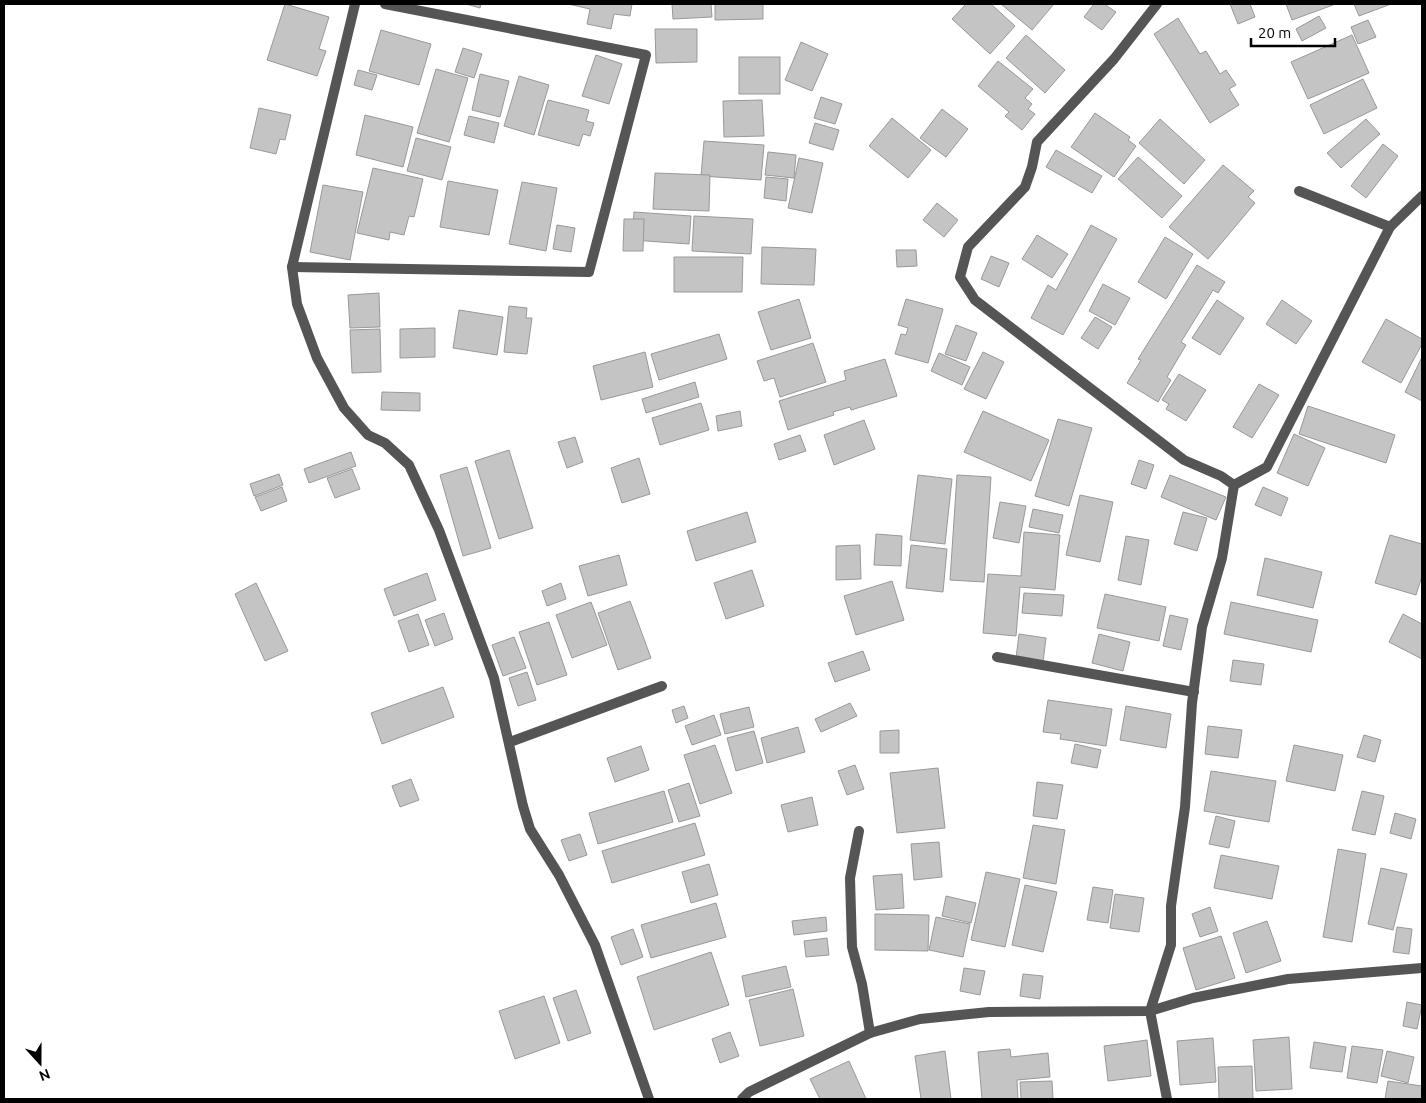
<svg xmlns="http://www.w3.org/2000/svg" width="1426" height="1103" font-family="Ubuntu,sans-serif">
  <rect width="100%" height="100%" fill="#fff"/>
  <!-- building -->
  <g fill="#c4c4c4" stroke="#999">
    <polygon points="285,4 329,17 319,49 326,51 317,76 267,60"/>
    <polygon points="466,4 481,4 480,8"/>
    <polygon points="568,4 632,4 630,16 614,14 611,29 587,24 590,9"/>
    <polygon points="672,4 711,4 712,17 673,19"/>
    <polygon points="715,4 763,4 763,19 715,20"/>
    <polygon points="966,4 991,4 1015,26 990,54 952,19"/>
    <polygon points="1001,4 1054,4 1032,30"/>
    <polygon points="1094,4 1104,4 1116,12 1102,30 1084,17"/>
    <polygon points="1230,4 1250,4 1255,17 1238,24"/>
    <polygon points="1286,4 1332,4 1333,5 1292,20"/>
    <polygon points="1354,4 1391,4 1359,16"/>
    <polygon points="1319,16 1326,28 1302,41 1296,29"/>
    <polygon points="1178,18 1200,54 1206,51 1220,74 1226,70 1236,85 1229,89 1239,105 1210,123 1154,34"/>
    <polygon points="1368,20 1376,37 1358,44 1351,27"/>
    <polygon points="655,29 697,29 697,62 656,63"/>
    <polygon points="381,30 431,44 419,85 369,71"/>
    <polygon points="1026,35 1065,70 1045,93 1006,58"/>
    <polygon points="1352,35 1369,73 1308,99 1291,62"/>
    <polygon points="801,42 828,54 812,91 785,80"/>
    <polygon points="463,48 482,54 474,78 455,72"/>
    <polygon points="596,55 622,64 609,104 582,96"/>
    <rect x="739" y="57" width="41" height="37"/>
    <polygon points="998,61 1033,89 1025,98 1032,104 1028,109 1035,114 1022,130 1005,116 1009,112 978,86"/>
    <polygon points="436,69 468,78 449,142 417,133"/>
    <polygon points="358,70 377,75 372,90 354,85"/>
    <polygon points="480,74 509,81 500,117 472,110"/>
    <polygon points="519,76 549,85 534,135 504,126"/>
    <polygon points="1363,79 1377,108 1324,134 1310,105"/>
    <polygon points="821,97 842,104 835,124 814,118"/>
    <polygon points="548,100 589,110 586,121 594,123 590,136 583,134 579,146 538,135"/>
    <polygon points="762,100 764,136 724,137 723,101"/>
    <polygon points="259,108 291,115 285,140 280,139 276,154 250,148"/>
    <polygon points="942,109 968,129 946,157 920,138"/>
    <polygon points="1095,113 1130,137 1128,140 1136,146 1114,177 1071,147"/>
    <polygon points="365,115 413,127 403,167 356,155"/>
    <polygon points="469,116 499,123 494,143 464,135"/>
    <polygon points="892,118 931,150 908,178 869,146"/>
    <polygon points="1160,119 1205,160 1184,184 1139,143"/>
    <polygon points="1366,119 1380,134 1341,168 1327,153"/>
    <polygon points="815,123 839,130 833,150 809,143"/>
    <polygon points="416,138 451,147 442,180 407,171"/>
    <polygon points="704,141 764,145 761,180 701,176"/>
    <polygon points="1383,144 1398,156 1366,198 1351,186"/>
    <polygon points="1056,150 1102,176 1092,193 1046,167"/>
    <polygon points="768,152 796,155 794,178 765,175"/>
    <polygon points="1138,157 1182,196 1162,218 1118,179"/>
    <polygon points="799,158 823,163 812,213 788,208"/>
    <polygon points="1223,165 1254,191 1248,197 1255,203 1208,259 1169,227"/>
    <polygon points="373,168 423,179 414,217 409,216 404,235 390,232 389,240 357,233"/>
    <polygon points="655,173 710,175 709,211 653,209"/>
    <polygon points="766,177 788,179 786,201 764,198"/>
    <polygon points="448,181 498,190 489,235 440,227"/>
    <polygon points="522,182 557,188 546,251 509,244"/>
    <polygon points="323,185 363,192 350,260 310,252"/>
    <polygon points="937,203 958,220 944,237 923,220"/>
    <polygon points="634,212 691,216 689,244 632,240"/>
    <polygon points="694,216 753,219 751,254 692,251"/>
    <polygon points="624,219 644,219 643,251 623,251"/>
    <polygon points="557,225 575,228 571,252 553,249"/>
    <polygon points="1091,225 1117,239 1063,335 1031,318 1048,285 1056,290"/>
    <polygon points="1037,235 1068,254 1052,278 1022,259"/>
    <polygon points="1165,237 1193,254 1166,299 1138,282"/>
    <polygon points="762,247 816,249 814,285 761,284"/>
    <polygon points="896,250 916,250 917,266 897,267"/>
    <polygon points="991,256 1009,263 999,287 981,279"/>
    <polygon points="674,257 743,257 742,292 674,292"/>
    <polygon points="1197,265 1225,282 1218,293 1213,290 1181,342 1186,345 1167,377 1171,380 1158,402 1127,383 1141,360 1138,359"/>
    <polygon points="1103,284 1130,298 1115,325 1089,311"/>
    <polygon points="379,293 380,327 350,328 348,295"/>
    <polygon points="799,299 811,338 771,350 758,312"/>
    <polygon points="906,299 943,309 928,363 895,354 901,334 906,335 908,328 898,325"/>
    <polygon points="1217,300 1244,318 1220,355 1192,338"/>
    <polygon points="1282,300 1312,321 1296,344 1266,324"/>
    <polygon points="509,306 527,308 526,318 532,318 527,354 504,352"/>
    <polygon points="459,310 503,317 497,355 453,348"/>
    <polygon points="1095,317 1112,327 1098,349 1081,338"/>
    <polygon points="1386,319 1422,339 1422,344 1401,383 1362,362"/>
    <polygon points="956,325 977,333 966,361 945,354"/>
    <polygon points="435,328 435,357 400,358 400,329"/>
    <polygon points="380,329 381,372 352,373 350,330"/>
    <polygon points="719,334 727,359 659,380 651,354"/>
    <polygon points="813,343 826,382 780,397 774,378 764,381 757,361"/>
    <polygon points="645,352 653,387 601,400 593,366"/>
    <polygon points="983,352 1004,362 986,399 964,389"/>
    <polygon points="939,353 970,367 962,385 931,371"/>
    <polygon points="1422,357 1422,401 1405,392"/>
    <polygon points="885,359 897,396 851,410 850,407 833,412 834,415 788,430 779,401 846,380 844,371"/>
    <polygon points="1179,374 1206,390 1186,421 1166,409 1169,404 1162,400"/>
    <polygon points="695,382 699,397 646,413 642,399"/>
    <polygon points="1259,384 1279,395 1252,438 1233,427"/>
    <polygon points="382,392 420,393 420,411 381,410"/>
    <polygon points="701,403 709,430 660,445 652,418"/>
    <polygon points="1308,406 1395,435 1386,463 1299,434"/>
    <polygon points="740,411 742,426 718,431 716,416"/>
    <polygon points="983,411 1049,440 1031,481 964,452"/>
    <polygon points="1058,419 1092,428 1069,506 1035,496"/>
    <polygon points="864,420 875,449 834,465 824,435"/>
    <polygon points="1294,434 1325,448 1308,486 1277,473"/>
    <polygon points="800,435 806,451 779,460 774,444"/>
    <polygon points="575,437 583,462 567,468 558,442"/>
    <polygon points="509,450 533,528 499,539 475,461"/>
    <polygon points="351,452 356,466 309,483 304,469"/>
    <polygon points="639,458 650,494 622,503 611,468"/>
    <polygon points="1139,460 1154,465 1146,489 1131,484"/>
    <polygon points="467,467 491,548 463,556 440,475"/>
    <polygon points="352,469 360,489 335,498 327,478"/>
    <polygon points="279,474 283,485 254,496 250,484"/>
    <polygon points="918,475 952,479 945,544 910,540"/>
    <polygon points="957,475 991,477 984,582 950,580"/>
    <polygon points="1170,475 1226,497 1216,520 1161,497"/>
    <polygon points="282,487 287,501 261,511 255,497"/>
    <polygon points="1263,487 1288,498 1281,516 1255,505"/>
    <polygon points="1080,495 1113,502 1100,562 1066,555"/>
    <polygon points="1000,502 1026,506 1019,543 993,538"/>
    <polygon points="1033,509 1063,515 1059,533 1029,527"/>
    <polygon points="747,512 756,542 696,561 687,531"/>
    <polygon points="1183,512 1207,518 1197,551 1174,544"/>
    <polygon points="1024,532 1060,535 1055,590 1020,587 1016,636 983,633 988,574 1021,576"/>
    <polygon points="876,534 902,536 901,566 874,565"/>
    <polygon points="1390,535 1422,544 1422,576 1416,595 1375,583"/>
    <polygon points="1126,536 1149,540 1141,585 1118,580"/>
    <polygon points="860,545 861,579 836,580 836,546"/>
    <polygon points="911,545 947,549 943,592 906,588"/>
    <polygon points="619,555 627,585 588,596 579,566"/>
    <polygon points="1265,558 1322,572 1313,608 1257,595"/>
    <polygon points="752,570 764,606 726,619 714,583"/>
    <polygon points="427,573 436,600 394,616 384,589"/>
    <polygon points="892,581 904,620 856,635 844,596"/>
    <polygon points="256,583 288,651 265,661 235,594"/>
    <polygon points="561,583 566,599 547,606 542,591"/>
    <polygon points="1024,593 1064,595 1062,616 1022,613"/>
    <polygon points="1105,594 1166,607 1159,641 1097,628"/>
    <polygon points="630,601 651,658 618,670 598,613"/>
    <polygon points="591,602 607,645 572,658 556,615"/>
    <polygon points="1231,602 1318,620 1311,652 1224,634"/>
    <polygon points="444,613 453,639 435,646 425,620"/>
    <polygon points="418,614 429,645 409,652 398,621"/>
    <polygon points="1403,614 1422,624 1422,659 1389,642"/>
    <polygon points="1170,615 1188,619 1181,650 1163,646"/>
    <polygon points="549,622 567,675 537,685 519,632"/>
    <polygon points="1019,634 1046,638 1043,662 1016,658"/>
    <polygon points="1099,634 1130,642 1123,671 1092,663"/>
    <polygon points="514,637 526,668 503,676 492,645"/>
    <polygon points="863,651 870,670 835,682 828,663"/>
    <polygon points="1233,660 1264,664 1261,685 1230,681"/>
    <polygon points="527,672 536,700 518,706 509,678"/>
    <polygon points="443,687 454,717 382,744 371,713"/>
    <polygon points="1048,700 1112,709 1106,746 1060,739 1061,734 1043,732"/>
    <polygon points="850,703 857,716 821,732 815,719"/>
    <polygon points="684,706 688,718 676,723 672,710"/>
    <polygon points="1126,706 1171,714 1166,748 1120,740"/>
    <polygon points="749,707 754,727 725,734 720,714"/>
    <polygon points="714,715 721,735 692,745 685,726"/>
    <polygon points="1208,726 1242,730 1238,758 1205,754"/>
    <polygon points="798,727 805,752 767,763 761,738"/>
    <polygon points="899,730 899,753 880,753 880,731"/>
    <polygon points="754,731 763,763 736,771 727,738"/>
    <polygon points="1364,735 1381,740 1375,762 1357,757"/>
    <polygon points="1075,744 1101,750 1097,768 1071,763"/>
    <polygon points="715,745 732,793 700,804 684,755"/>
    <polygon points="1294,745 1343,755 1335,791 1286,781"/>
    <polygon points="641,746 649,770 615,782 607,758"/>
    <polygon points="855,765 864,789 847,795 838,771"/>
    <polygon points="938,768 945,828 897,833 890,773"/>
    <polygon points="1211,771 1276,781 1269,822 1204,811"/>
    <polygon points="411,779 419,800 400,807 392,786"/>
    <polygon points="1037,782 1063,785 1057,819 1033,816"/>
    <polygon points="689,783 700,816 679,822 668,790"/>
    <polygon points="664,791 673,822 598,844 589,813"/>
    <polygon points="1362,791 1384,796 1375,835 1352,830"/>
    <polygon points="812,797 818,825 788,832 781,805"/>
    <polygon points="1395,813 1416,819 1411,839 1390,833"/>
    <polygon points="1216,816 1235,821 1229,848 1209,844"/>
    <polygon points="695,823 705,855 612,883 602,851"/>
    <polygon points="1033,825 1065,830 1056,884 1023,878"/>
    <polygon points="580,834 587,855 569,861 561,840"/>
    <polygon points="939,842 942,877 914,880 911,844"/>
    <polygon points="1338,849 1366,854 1352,942 1323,937"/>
    <polygon points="1221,855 1279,866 1272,899 1214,888"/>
    <polygon points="709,864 718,895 691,903 682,872"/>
    <polygon points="1381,868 1407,874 1393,930 1368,924"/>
    <polygon points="986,872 1020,879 1005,947 971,940"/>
    <polygon points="902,874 904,908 876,910 873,876"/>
    <polygon points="1025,885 1057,892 1043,952 1012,945"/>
    <polygon points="1093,887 1113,890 1108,923 1087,920"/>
    <polygon points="1115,894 1144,898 1139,932 1110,928"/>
    <polygon points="946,896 976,903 971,923 942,916"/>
    <polygon points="716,903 726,937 651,958 641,925"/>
    <polygon points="1210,907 1218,931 1200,937 1192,914"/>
    <polygon points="875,914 929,915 928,951 875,950"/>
    <polygon points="826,917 827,931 794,935 792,921"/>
    <polygon points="936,917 970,924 963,957 929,950"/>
    <polygon points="1267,921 1281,961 1246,973 1233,933"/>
    <polygon points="1397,927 1412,929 1409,954 1393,952"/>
    <polygon points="633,929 643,957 621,965 611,937"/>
    <polygon points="1221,936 1235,978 1196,990 1183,948"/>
    <polygon points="827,938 829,955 806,957 804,941"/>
    <polygon points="711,952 729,1005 654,1030 637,977"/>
    <polygon points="786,966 791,987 746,997 742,976"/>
    <polygon points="964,968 985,971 980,995 960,991"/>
    <polygon points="1023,974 1043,976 1040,999 1020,996"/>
    <polygon points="793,989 804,1036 760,1046 749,1000"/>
    <polygon points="576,990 591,1033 568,1041 553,998"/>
    <polygon points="544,996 560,1043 515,1059 499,1011"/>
    <polygon points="1407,1002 1422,1005 1417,1029 1403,1026"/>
    <polygon points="730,1032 739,1056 720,1063 712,1039"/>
    <polygon points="1289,1037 1292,1089 1256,1091 1253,1040"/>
    <polygon points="1213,1038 1216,1082 1180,1085 1177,1041"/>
    <polygon points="1147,1040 1151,1076 1108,1081 1104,1046"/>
    <polygon points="1314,1042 1346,1047 1342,1072 1310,1068"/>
    <polygon points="1352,1046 1383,1050 1377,1083 1347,1078"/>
    <polygon points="1010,1049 1011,1057 1048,1053 1050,1077 1017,1080 1018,1099 982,1099 978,1052"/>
    <polygon points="945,1051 951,1099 921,1099 915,1056"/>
    <polygon points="1387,1051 1414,1057 1408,1083 1381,1076"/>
    <polygon points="849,1061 866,1099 820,1099 810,1079"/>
    <polygon points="1252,1066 1253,1099 1219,1099 1218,1067"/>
    <polygon points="1052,1081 1053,1099 1021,1099 1020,1082"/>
    <polygon points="1388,1081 1422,1086 1422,1099 1385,1099"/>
  </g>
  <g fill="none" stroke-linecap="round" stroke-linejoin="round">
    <!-- minor -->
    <g stroke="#555" stroke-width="10">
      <polyline points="355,4 292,267 297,304 317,358 344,408 368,435 385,443 409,465 439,530 494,678 523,806 530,829 559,875 595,945 649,1099"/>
      <polyline points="1157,4 1114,59 1037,142 1032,167 1025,187 968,247 960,277 975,300 1184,460 1221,476 1234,485 1267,467 1390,227 1422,196"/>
      <polyline points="1299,191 1390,227"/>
      <polyline points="292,267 589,272 646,55 385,4"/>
      <polyline points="997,657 1194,692"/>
      <polyline points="510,742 662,686"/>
      <polyline points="859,831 850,878 852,947 862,984 870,1033"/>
      <polyline points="742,1099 749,1092 870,1033 920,1019 989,1012 1150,1011 1193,998 1288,979 1422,968"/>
      <polyline points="1167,1099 1150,1011 1171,945 1171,906 1185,807 1192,703 1202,627 1222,558 1234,485"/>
    </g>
  </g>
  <!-- border -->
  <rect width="1426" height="1103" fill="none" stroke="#000000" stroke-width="10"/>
  <!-- north arrow -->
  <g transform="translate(40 1063) rotate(159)" stroke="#ffffff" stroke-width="4" paint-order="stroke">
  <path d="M0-4L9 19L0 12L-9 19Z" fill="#000000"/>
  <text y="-8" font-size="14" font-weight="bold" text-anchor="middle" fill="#000000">N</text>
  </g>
  <!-- scale -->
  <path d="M1251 38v8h84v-8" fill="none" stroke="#000000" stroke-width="2.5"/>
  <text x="1258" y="38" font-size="15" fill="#000000" stroke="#ffffff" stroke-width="4" paint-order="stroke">20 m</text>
</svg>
